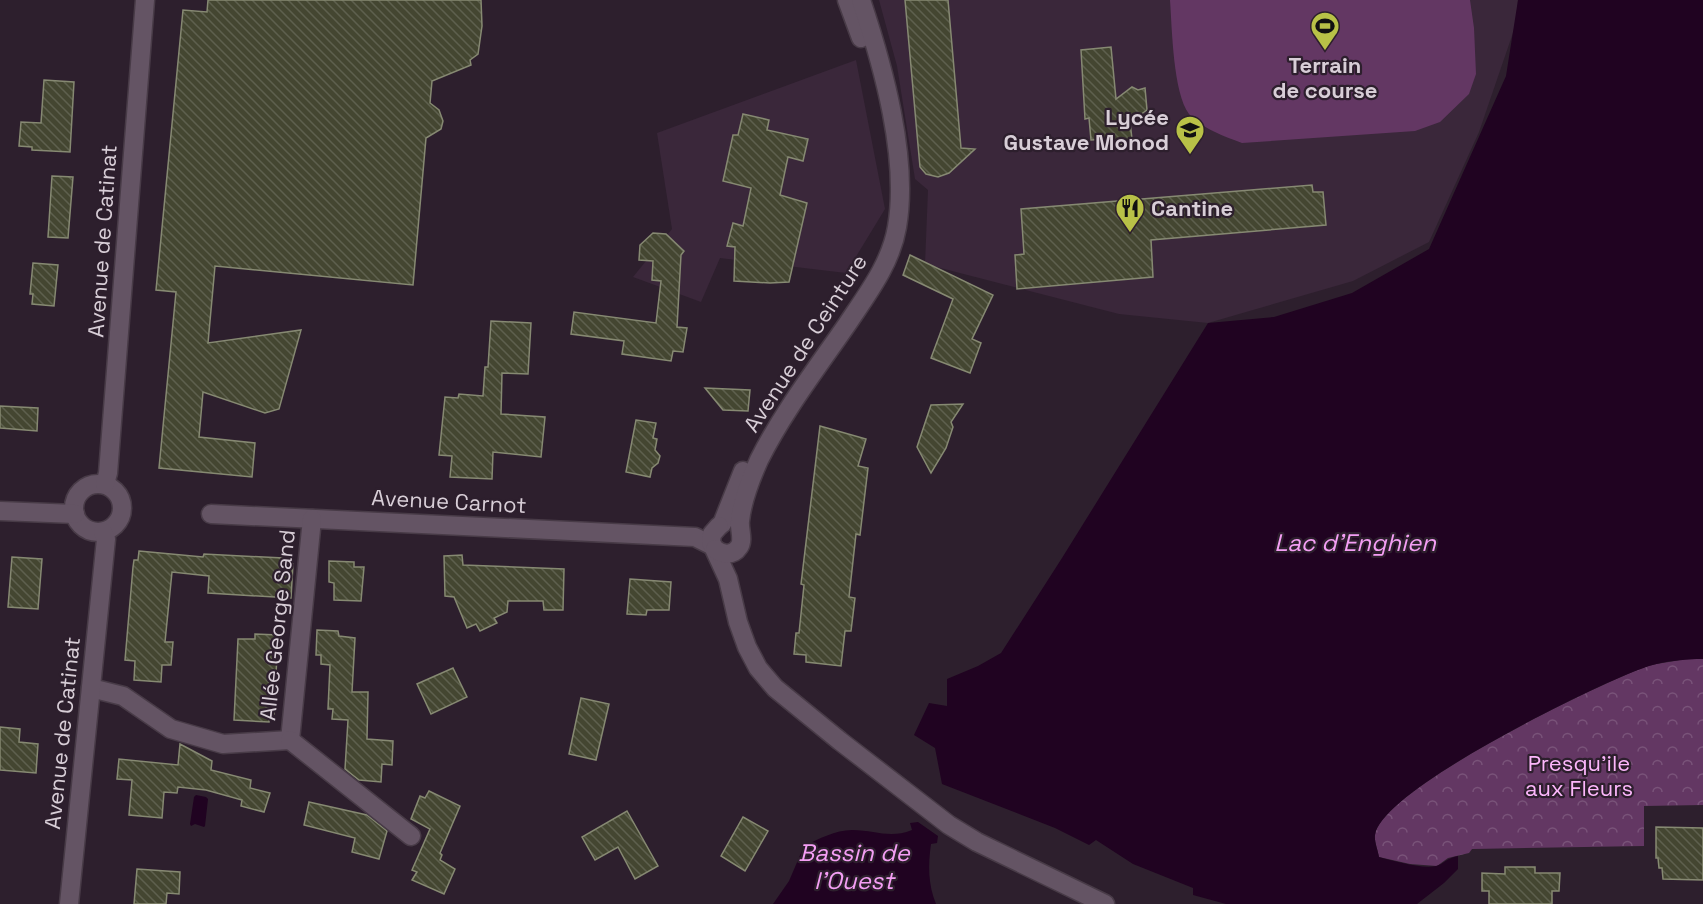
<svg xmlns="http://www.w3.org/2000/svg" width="1703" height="904" font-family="'Space Grotesk',sans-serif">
  <defs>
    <pattern id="forest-crowns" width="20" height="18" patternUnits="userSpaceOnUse" patternTransform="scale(1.5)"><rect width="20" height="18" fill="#633763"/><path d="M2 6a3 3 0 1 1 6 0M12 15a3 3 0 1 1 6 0" fill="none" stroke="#795379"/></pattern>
    <pattern id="building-back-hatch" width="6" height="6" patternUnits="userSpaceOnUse" patternTransform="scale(1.5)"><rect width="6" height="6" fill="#444631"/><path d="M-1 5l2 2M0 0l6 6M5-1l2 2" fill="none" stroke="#5e604e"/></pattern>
  </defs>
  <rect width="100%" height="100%" fill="#2d1f2d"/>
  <!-- built -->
  <g fill="#3a273a">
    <polygon points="879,0 1518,0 1516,24 1479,132 1429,242 1353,281 1208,323 1119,314 925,264 928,190 915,179 897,66"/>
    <polygon points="856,60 885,209 846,273 720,258 701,302 633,277 672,229 657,133"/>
  </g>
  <!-- forest -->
  <path fill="url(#forest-crowns)" d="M 1684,659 L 1703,659 L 1703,805 L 1644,806 L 1644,846 L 1472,849 L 1469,853 L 1448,858 L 1437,866 L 1410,864 L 1379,857 C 1378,851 1374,841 1375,835 C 1381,789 1602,682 1648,666 C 1659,663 1672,662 1684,659 Z"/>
  <!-- garden -->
  <path fill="#633763" d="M 1170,0 L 1470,0 L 1474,28 L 1476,74 L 1469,94 L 1440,122 L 1415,131 L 1242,143 C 1226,137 1201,128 1189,114 C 1173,93 1172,28 1170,0 Z"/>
  <!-- water -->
  <g fill="#200321">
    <path d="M 1518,0 L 1703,0 L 1703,659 C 1685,659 1666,661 1649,666 C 1602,681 1381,789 1375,835 C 1374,841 1378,851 1379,857 C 1394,861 1421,869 1436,866 C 1444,864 1446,858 1458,856 L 1458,869 L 1444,883 L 1417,904 L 1226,904 L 1193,895 L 1193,888 L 1133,864 L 1096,840 L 1089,845 L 1055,828 L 942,784 L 935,748 L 914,735 L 929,703 L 947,706 L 947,679 L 978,666 L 1001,653 L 1062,558 L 1208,323 L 1274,317 L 1352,293 L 1429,249 L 1506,76 Z"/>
    <polygon points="196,795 206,797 208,799 205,826 204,827 195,824 191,826 190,824 194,797"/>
    <path d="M 918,822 L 938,836 L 937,843 L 931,844 C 928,865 928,884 936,904 L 773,904 L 789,881 L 804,846 C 819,839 835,830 852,830 C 876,830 889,839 912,830 L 910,823 Z"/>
  </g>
  <!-- building -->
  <g fill="url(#building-back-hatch)" stroke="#868972" stroke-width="1.5">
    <polygon points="208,0 481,0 482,26 478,54 470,60 471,65 432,81 430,103 439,110 443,121 441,129 426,138 413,285 215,266 208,343 301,330 279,409 265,413 203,392 199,437 255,443 252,477 159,468 176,292 156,290 183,10 207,12"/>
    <polygon points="905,0 948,0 961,148 975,149 949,173 938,177 926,174 920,167"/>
    <polygon points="1111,47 1116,99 1132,87 1138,90 1145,88 1147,110 1130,122 1132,139 1120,145 1110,141 1109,139 1091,140 1089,118 1085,119 1081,50"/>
    <polygon points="44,80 74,82 70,152 32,150 32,147 19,146 21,122 41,123"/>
    <polygon points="743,114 769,120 767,130 808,139 803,161 788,157 780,195 807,203 789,282 770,283 734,281 735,247 727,246 733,223 743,226 751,188 723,181 733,135 738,135"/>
    <polygon points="52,176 73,177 68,238 48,237"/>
    <polygon points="1312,185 1313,192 1323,192 1326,225 1151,240 1153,277 1017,289 1015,255 1024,254 1021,209"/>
    <polygon points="653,233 666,234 684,251 681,255 677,327 687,328 683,352 673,351 671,361 622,354 624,341 571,334 574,312 656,323 661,281 652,280 653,261 639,260 640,245"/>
    <polygon points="910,255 993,295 972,339 981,343 970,373 931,358 953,299 903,275"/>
    <polygon points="33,263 58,265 54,306 32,304 33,294 30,294"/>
    <polygon points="491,321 531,323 528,374 502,373 501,414 545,417 541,457 493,452 492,479 450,477 452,456 439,455 445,397 458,398 459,394 483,396 485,367 488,367"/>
    <polygon points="705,388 750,390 748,411 723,410"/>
    <polygon points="963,404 951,422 953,427 946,448 931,473 917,447 931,405"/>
    <polygon points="0,406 38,408 37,431 0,428"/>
    <polygon points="636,420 656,423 653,438 657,439 655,450 660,456 658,463 652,468 650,477 626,472"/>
    <polygon points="820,426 866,439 858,466 868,468 860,535 856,534 849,597 855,598 851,631 845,631 841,666 806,662 806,655 794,654 796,633 799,633 804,585 801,584"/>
    <polygon points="139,551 203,557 204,554 283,558 283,563 293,564 291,598 208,593 209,576 172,572 165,642 173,642 171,665 162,665 161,682 134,680 135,661 125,660 133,567 134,560 138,560"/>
    <polygon points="462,555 463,565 564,569 563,610 544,610 543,601 508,601 507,612 494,618 497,623 480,631 476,624 467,628 454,597 445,596 444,556"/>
    <polygon points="12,557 42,559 38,609 8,607"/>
    <polygon points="329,561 354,562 354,567 364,567 361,601 334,600 334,583 329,582"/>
    <polygon points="630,579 671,582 669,610 647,610 646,615 627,614"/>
    <polygon points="317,630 338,631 339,636 355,638 352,692 368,692 367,739 393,741 392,765 382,764 381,782 359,780 345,769 348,720 332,719 333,709 328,709 330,665 321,664 321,655 316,655"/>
    <polygon points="255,634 278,635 274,714 269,714 269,722 234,720 238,639 255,639"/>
    <polygon points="453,668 467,697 431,714 417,684"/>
    <polygon points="581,698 609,704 596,760 569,754"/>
    <polygon points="0,727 20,729 19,742 38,744 36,773 0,770"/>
    <polygon points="180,744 212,761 211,770 251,780 250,788 270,793 264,812 241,806 242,800 206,790 178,787 177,793 164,792 162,818 129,815 132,780 117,779 119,759 178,765"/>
    <polygon points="429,791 460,806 440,853 442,855 440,860 455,869 444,894 412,880 417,872 412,870 430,829 411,819 420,796 425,798"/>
    <polygon points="309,802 367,815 387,831 379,859 352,852 355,838 304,825"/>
    <polygon points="627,811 658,866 635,879 618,847 595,860 582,837"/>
    <polygon points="743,817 768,831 745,871 721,856"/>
    <polygon points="1656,827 1703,828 1703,880 1663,879 1662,868 1659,868 1658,858 1656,858"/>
    <polygon points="1505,867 1535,867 1535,873 1560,873 1559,891 1552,891 1552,904 1489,904 1489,891 1482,891 1482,873 1505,874"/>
    <polygon points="137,869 180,872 179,894 167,893 166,904 134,904"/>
  </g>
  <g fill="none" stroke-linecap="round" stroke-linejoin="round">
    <!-- minor casing -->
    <g stroke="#483b47" stroke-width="21">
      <g id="minor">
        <polyline points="847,0 861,38"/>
        <circle cx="98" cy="508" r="24"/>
        <polyline points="105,484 108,473 145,0"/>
        <polyline points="0,511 75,514"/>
        <polyline points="211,514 695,537 713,546"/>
        <polyline points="722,524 743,471"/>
        <polyline points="719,526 712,534 711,542 728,579 738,622 747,647 758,668 775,688 840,741 949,825 977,842 1105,904"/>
        <path d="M 715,549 C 722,555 733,556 739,547 C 744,540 739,529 740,521 C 742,501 751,478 759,460 C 783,412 817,368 848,323 C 868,293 891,263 897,227 C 909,158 883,66 861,0"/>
        <polyline points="91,688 123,696 171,729 223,744 290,740 312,519"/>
        <polyline points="290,740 411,836"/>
        <polyline points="69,904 106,539 103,532"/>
      </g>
    </g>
    <!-- minor -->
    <use href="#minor" stroke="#645464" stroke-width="18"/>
  </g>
  <!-- icons -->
  <defs>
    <g id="stadium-pin" transform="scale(1.5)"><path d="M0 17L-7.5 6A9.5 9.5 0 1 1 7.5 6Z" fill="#b8c147" stroke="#2d1f2d"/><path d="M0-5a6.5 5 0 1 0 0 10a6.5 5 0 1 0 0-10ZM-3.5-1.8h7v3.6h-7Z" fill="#111"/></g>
    <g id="school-pin" transform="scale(1.5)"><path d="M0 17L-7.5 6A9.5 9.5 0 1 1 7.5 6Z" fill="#b8c147" stroke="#2d1f2d"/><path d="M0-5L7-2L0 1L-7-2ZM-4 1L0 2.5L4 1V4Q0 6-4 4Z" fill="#111"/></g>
    <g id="restaurant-pin" transform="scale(1.5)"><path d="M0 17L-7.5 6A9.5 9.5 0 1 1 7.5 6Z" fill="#b8c147" stroke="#2d1f2d"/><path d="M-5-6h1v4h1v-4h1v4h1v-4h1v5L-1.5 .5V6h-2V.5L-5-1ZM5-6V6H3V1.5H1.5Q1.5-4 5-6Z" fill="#111"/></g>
  </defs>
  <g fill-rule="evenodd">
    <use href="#stadium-pin" x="1325" y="26"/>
    <use href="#school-pin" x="1190" y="130"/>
    <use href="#restaurant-pin" x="1130" y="208"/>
  </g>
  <g text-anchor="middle" stroke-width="4.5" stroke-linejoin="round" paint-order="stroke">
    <!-- poi labels -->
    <g font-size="22" font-weight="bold" fill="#d8ced7" stroke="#2d1f2d">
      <text x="1325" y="73">Terrain<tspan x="1325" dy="25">de course</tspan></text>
      <text x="1169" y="125" text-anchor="end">Lycée<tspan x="1169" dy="25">Gustave Monod</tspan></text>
      <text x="1151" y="216" text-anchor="start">Cantine</text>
    </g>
    <!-- street labels -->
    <g font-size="22" fill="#d8ced7" stroke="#2d1f2d">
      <text transform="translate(102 241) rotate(-86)" y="8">Avenue de Catinat</text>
      <text transform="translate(805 343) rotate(-57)" y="8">Avenue de Ceinture</text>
      <text transform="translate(449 501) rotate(3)" y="8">Avenue Carnot</text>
      <text transform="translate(277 625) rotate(-84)" y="8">Allée George Sand</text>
      <text transform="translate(62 733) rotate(-84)" y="8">Avenue de Catinat</text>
    </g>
    <!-- park labels -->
    <g font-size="22" fill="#fdb7fc" stroke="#2d1f2d">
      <text x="1579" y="771">Presqu'ile<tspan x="1579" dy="25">aux Fleurs</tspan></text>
    </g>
    <!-- water labels -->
    <g font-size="24" font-style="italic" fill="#f49ef4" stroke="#2d1f2d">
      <text x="1355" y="551">Lac d'Enghien</text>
      <text x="854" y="861">Bassin de<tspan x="854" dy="28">l'Ouest</tspan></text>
    </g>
  </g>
</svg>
